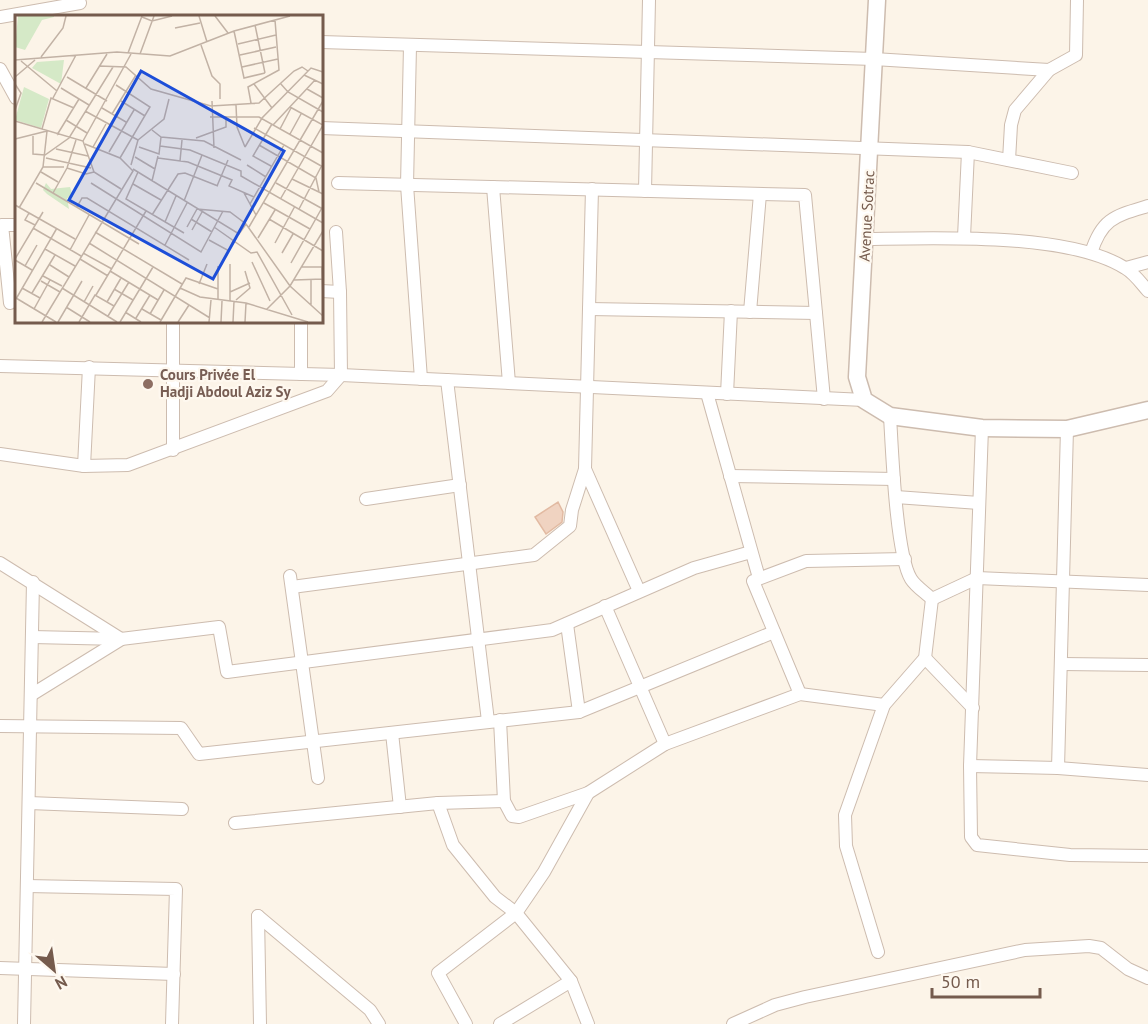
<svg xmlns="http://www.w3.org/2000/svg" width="1148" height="1024" font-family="'PT Sans',sans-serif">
  <rect width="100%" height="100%" fill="#fcf4e8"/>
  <!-- building -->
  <polygon fill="#f0d3c1" stroke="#e2baa2" stroke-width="1.5" points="558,502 563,512 562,522 546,534 535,517"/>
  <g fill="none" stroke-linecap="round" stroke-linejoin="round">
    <!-- minor casing -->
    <g stroke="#cdbcaf" stroke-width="14">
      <g id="minor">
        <polyline points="0,17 80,3"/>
        <polyline points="321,42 874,59 1049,70 1076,55 1077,0"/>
        <polyline points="410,46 407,185 421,379"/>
        <polyline points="0,69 16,98"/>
        <polyline points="321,128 968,152 1072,173"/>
        <polyline points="1009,160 1011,125 1015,110 1049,70"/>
        <polyline points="338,183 805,195 824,399"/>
        <polyline points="493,187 509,383"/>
        <polyline points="645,191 649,0"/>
        <polyline points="964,237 968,152"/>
        <path d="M 866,239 C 933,238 1068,232 1125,268 C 1134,273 1141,283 1148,291"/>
        <path d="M 1091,253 C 1102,218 1115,216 1148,206"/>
        <polyline points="1126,268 1148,262"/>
        <polyline points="321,291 340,292"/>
        <polyline points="10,303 2,225 16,225"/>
        <polyline points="589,309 816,313"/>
        <polyline points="750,312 760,194"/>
        <polyline points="0,366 341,375 864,400"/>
        <polyline points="301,374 301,321"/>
        <polyline points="447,380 488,721"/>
        <polyline points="707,393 759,578"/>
        <polyline points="727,394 731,311"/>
        <path d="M 890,416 C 892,449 896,555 911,579 C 916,587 926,593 932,599"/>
        <polyline points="982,428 970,766 971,837 977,845 1070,855 1148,856"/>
        <polyline points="173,450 173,321"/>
        <polyline points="0,454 84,466 128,465 327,391 341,375 340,292 336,232"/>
        <polyline points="84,466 89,367"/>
        <polyline points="585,469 639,591"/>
        <polyline points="730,476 894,479"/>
        <polyline points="896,497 979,503"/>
        <polyline points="366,499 460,485"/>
        <polyline points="0,563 121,639"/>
        <polyline points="290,576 318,778"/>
        <polyline points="292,587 534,555 570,526 572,510 585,469 592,189"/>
        <polyline points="932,599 977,578 1148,585"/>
        <polyline points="605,606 665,744"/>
        <polyline points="567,624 579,712"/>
        <polyline points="32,637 121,639 219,627 227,672 552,630 694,568 751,552"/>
        <polyline points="925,658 973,708"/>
        <polyline points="1062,664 1148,665"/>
        <polyline points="800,694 753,581 806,561 905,559"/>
        <polyline points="31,695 120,640"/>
        <polyline points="500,720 504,801 512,816 519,817 588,793 665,744 800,694 884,705"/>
        <polyline points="0,726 181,728 199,754 579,712 774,632"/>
        <polyline points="392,733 400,807"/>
        <polyline points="970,766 1058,768 1148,775"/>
        <polyline points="1058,768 1067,429"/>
        <polyline points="29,803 182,809"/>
        <polyline points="438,803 453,845 495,897 516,913 571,981 588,1024"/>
        <polyline points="235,823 438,803 504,801"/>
        <polyline points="27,886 176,889 172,1024"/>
        <polyline points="258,916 370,1010 379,1024"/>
        <polyline points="258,916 260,1024"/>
        <polyline points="878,952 846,846 845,815 884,705 925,658 932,599"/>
        <polyline points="0,968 174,974"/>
        <polyline points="24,1024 33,582"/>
        <polyline points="466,1024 438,973 516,913 544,872 588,793"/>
        <polyline points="500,1024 571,981"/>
        <polyline points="733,1024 775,1005 805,997 1025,950 1089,946 1101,948 1128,969 1148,978"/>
      </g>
    </g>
    <!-- tertiary casing -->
    <g stroke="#cdbcaf" stroke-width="19">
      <polyline id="tertiary" points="877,0 857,377 864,400 890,416 982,428 1067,429 1148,410"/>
    </g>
    <!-- minor -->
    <use href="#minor" stroke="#fff" stroke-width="12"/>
    <!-- tertiary -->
    <use href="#tertiary" stroke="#fff" stroke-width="16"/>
  </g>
  <!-- markers -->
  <circle fill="#8d6e63" stroke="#fef8ef" stroke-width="2" cx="148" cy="384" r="6"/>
  <g text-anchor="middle" stroke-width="4.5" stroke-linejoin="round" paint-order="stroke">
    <!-- street labels -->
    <g font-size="15" fill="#755b4d" stroke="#fef8ef">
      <text transform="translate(867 216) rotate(-87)" y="5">Avenue Sotrac</text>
    </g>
    <!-- education labels -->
    <g font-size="15" font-weight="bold" fill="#785e54" stroke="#fef8ef" text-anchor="start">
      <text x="160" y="380">Cours Privée El<tspan x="160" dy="17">Hadji Abdoul Aziz Sy</tspan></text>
    </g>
  </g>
  <!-- overview -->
  <g transform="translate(15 15)">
    <rect width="308" height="308" fill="#fcf4e8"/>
    <path d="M 3,1 L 39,1 L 39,2 L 27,5 L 10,35 L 0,32 ZM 49,45 L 46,69 L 17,53 L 22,47 ZM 9,72 L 34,84 L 26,113 L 0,105 ZM 31,168 L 36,174 L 55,172 L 58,182 L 52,183 L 54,194 L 32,179 L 28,175 Z" fill="#d5e9c7"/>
    <path fill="none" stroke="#c2b2a5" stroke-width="1.5" d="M 184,1 L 192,27M 200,1 L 213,18M 127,2 L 137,6 L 157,1M 240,10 L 250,58M 160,13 L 185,8M 219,16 L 229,63 L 250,58M 223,29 L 261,20M 186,30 L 197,61 L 205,69 L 205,84M 113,38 L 127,1M 125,39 L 139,1M 225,40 L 261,32M 26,42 L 48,13 L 51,1M 0,45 L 102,37 L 155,41 L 219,16 L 275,1M 6,46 L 42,76M 84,51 L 111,52 L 136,74 L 196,91 L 244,88 L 279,56 L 287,52 L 293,56M 227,52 L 263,44M 289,60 L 308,69M 0,62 L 20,45M 52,62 L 92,86M 265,68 L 273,77 L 308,97M 0,69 L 6,78 L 0,95M 239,69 L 257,93M 101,70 L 135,92 L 105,143M 46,73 L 74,90M 71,73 L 92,39M 292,74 L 308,83M 38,83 L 61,40M 106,86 L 130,101M 197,86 L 199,133M 236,88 L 233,72 L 264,55 L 260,5M 221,90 L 222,112 L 230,132M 87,93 L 111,107M 70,96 L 123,125M 97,99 L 121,60M 195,102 L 244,102 L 308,138M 51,105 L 72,118M 0,106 L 68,126 L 79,157 L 106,174M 258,110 L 300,65M 239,113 L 308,152M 27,114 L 36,83 L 59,93M 265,114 L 276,93M 137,115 L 146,122 L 189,126 L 226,145M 275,119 L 286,99M 42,120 L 64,84M 18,121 L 18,139 L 30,140 L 54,123 L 98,52M 181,123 L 211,112 L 211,101M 0,124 L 32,116 L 28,152 L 4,193M 123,125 L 149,104 L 154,84M 68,126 L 116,39M 244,130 L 301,163 L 304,177M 145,131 L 175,135 L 226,156 L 226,161 L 308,208M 78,132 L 91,109M 124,132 L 144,139 L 146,122M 230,132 L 247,103 L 296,53 L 308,57M 41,134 L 73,141M 94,137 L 119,95M 120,142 L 140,154M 31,143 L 76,153M 143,143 L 173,147 L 217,165 L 214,171 L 239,182M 165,146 L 167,125M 116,150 L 123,125M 232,150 L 251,162M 256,151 L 238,141 L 257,109M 28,152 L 49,152M 52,153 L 71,159 L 79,157M 118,154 L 224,219 L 231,209M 26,157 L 43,167M 123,157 L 111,184 L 169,218M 277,164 L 308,179M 137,166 L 143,141M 21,168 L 124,229M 76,168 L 186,237 L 208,196M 261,168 L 306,193M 118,169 L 146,185M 202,171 L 213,145M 38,178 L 52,153 L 61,125M 229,178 L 241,200M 266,183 L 308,110 L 275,92M 169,186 L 187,140M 249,188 L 295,214M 235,189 L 269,130M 0,190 L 60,224M 62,192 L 67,183 L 72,183 L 174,245M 182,194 L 215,197 L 231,209 L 275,271 L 308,301M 284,194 L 306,152M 14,198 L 10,205 L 20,210M 137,200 L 163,159 L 170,158 L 203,171M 176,204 L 197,217M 254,204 L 308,236M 150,207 L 161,181M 172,212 L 182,194M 199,212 L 236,238 L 242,237 L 277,300M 234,212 L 308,86M 18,213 L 66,241M 177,215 L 187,197M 80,217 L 167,269M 243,223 L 260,195M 194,225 L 214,236 L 218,226M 74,228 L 195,303M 260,228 L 280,191M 150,230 L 172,188M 30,234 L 60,251M 55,235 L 74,200M 68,238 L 97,254M 267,238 L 278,219M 0,244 L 28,197M 65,244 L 93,261M 0,245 L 17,255M 237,247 L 255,286M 276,248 L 308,191M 35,250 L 54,262M 10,251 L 22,230M 286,252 L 308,252M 307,252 L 308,285M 95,256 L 143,285M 28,261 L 47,271M 279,265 L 308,264M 26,266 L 45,277M 184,269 L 192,249M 7,273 L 25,283M 47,273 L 102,307M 165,273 L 185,282 L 231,288 L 293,307M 99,274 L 118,285M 215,277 L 235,268M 17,278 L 40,240M 81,280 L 131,196M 1,283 L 41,307M 1,284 L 42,213M 203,285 L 203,251M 221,285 L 235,273 L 230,256M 215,286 L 215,249M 69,287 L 78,271M 92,287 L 106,263M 296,290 L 296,265M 51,292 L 75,307M 19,294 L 35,265M 127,294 L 146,305M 252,294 L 275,271 L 308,216M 110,297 L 126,307M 135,299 L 149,275M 93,301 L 114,267M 121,303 L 135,280M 27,307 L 118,156 L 105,143 L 70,129M 43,307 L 67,266M 64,307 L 80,280 L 99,291M 105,307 L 138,252M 145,307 L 171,263 L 203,274M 163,307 L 174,290M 194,307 L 196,285M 206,307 L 207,286M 218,307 L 219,286M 230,307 L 231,288"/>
    <path fill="#1d4ed8" fill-opacity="0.15" stroke="#1d4ed8" stroke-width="3" d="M 126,56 L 269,136 L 198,264 L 54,185 Z"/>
    <rect width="308" height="308" fill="none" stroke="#755b4d" stroke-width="3"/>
  </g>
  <!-- north arrow -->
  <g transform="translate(54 970) rotate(151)" stroke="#fef8ef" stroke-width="4.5" paint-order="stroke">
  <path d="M0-4.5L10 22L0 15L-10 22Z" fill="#755b4d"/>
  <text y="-9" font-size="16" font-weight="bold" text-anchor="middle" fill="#755b4d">N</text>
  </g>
  <!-- scale -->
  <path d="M932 988v9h108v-9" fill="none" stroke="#755b4d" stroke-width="3"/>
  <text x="941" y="988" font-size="18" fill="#755b4d" stroke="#fef8ef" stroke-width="4.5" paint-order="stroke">50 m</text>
</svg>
